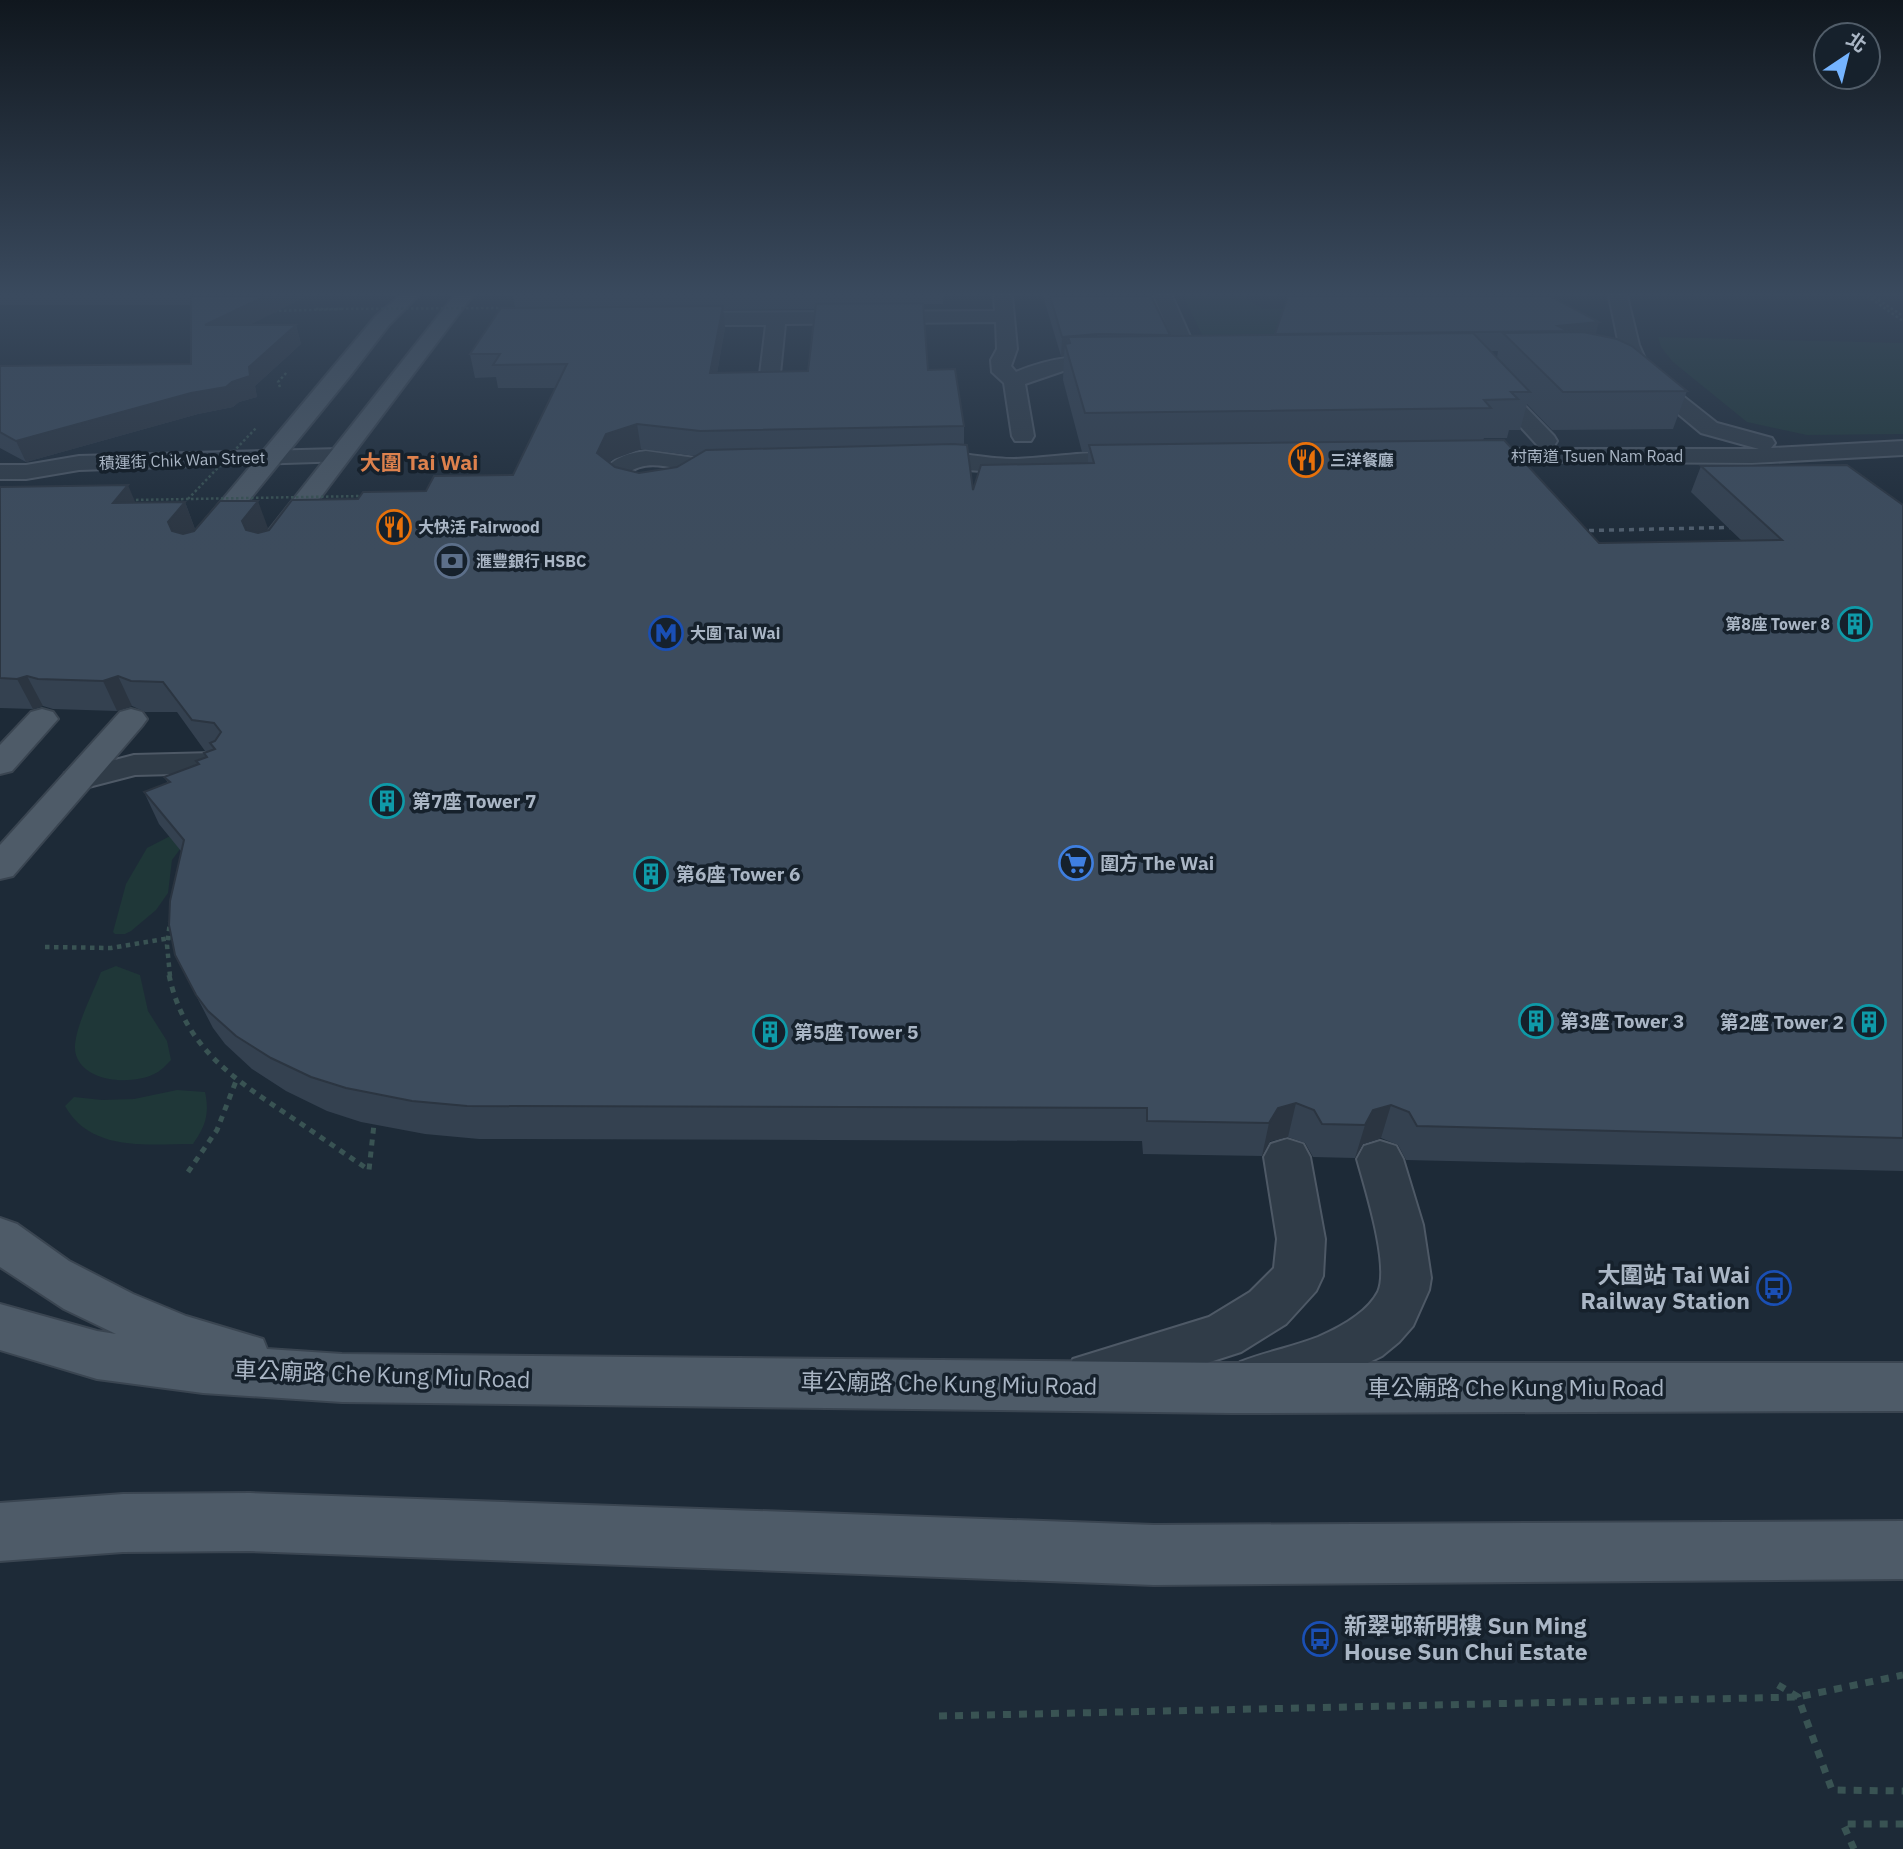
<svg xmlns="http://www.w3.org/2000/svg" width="1903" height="1849" font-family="'IBM Plex Sans','Noto Sans TC',sans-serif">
  <rect width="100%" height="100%" fill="#1d2a37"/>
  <!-- green -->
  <g fill="#1f3738">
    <polygon points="1183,296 1247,296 1245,299 1264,309 1285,309 1353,334 1206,343"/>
    <polygon points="1658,337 1903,343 1903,434 1807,435 1747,422 1673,362 1661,347"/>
    <polygon points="178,832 186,841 172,860 168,893 156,910 131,931 125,934 115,934 113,932 126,884 147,848"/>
    <path d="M 116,966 L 140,975 L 148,1011 L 167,1041 L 171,1060 C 165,1066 161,1071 154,1074 C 132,1085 85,1083 76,1055 C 70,1037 92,995 99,977 L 101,972 Z"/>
    <path d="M 177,1090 L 205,1092 C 210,1114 205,1127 193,1144 C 146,1144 91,1152 65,1106 L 74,1097 L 102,1100 L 134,1099 Z"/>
  </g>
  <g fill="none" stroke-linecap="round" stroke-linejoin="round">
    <!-- minor casing -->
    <g stroke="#4e5966" stroke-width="4">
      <g id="minor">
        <path d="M 994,296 L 1012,296 L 1017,349 L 1011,366 L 1016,372 C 1045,359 1090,351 1122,359 L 1125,363 L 1122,367 L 1115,369 L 1063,371 L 1025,384 L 1034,436 L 1031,441 L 1015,441 L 1012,436 L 1004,383 L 992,372 L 991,360 L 997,349 L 996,322 L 785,324 L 780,374 L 777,378 L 763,378 L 760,374 L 766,325 L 673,325 L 664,319 L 673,313 L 995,311 Z"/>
        <polygon points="1154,296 1172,296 1201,361 1198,365 1184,365 1181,361"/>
        <polygon points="1609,296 1627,296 1639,345 1650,370 1717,423 1772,438 1775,443 1771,448 1903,441 1903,455 1752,463 1460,461 1456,456 1460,451 1468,449 1759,449 1701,433 1635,378 1619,345"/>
        <polygon points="1488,373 1495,375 1554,436 1557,441 1554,446 1538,446 1481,383 1478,379 1481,375"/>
        <polygon points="339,449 347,451 351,456 347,461 79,470 26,479 0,479 0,465 26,465 79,456"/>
        <path d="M 646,451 L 702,459 L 745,459 L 749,464 L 745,469 C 732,472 715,474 701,473 C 677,471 649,456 627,474 L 633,478 L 662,483 L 665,488 L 662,493 C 642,498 615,494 603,477 C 608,458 629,453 646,451 Z"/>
        <path d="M 953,453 C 973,455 994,459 1014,459 C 1056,458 1104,447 1146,457 L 1150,462 L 1146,467 L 1011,473 L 908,466 L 904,461 L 908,456 Z"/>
        <polygon points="214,753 226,756 231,763 226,770 214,773 135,775 77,790 65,787 60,780 65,773 134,755"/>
        <polygon points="1287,1139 1303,1144 1310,1157 1325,1239 1323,1276 1316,1291 1286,1324 1241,1352 1092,1400 1073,1393 1065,1376 1073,1359 1209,1317 1250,1292 1274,1268 1277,1239 1264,1157 1271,1144"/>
        <path d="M 1380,1141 L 1396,1146 L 1403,1159 L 1423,1225 L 1431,1278 L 1429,1290 L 1413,1326 L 1399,1342 L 1382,1356 L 1341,1376 L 1259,1403 L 1240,1396 L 1232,1379 L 1240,1362 C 1266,1352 1292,1347 1318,1337 C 1339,1328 1367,1313 1378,1292 C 1390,1266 1365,1188 1357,1159 L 1364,1146 Z"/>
      </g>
    </g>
    <!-- major casing -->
    <g stroke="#3a4551" stroke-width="4">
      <g id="major">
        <polygon points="399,296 418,296 389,325 350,376 211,547 202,549 193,547 189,541 193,535 375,317"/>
        <polygon points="454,296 472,296 284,546 275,548 266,546 262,540 266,534"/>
        <polygon points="42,709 53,712 58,719 12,771 0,774 0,745 31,712"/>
        <polygon points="131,709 142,712 147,719 142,726 13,876 0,879 0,845 120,712"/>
        <polygon points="0,1218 17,1224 69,1261 133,1294 186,1316 263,1339 267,1349 342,1354 1230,1363 1903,1363 1903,1411 1230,1413 342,1402 203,1393 97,1379 0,1350 0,1304 97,1331 116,1334 64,1309 0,1267"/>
        <polygon points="250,1493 1154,1525 1903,1521 1903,1579 1154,1585 250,1551 123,1552 0,1561 0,1503 123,1494"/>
      </g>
    </g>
    <!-- path-far3 -->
    <g stroke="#395353" stroke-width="2.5" stroke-dasharray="2.5 2.5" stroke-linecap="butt">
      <polyline points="1867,296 1903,321"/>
      <polyline points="1874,297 1903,316"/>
      <polyline points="274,311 343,309"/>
      <polyline points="280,387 278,382 287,372"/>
    </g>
    <!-- path-far2 -->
    <g stroke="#395353" stroke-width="4.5" stroke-dasharray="4.5 4.5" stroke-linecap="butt">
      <polyline points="45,947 111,948 176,937"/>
      <polyline points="170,976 167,945 170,922"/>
    </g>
    <!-- path-far1 -->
    <g stroke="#395353" stroke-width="5" stroke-dasharray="6 6" stroke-linecap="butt">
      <path d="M 169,975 C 184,1046 231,1077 288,1115 C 315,1133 342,1152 369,1170 L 374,1124"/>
      <polyline points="188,1172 217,1130 236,1081"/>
    </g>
    <!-- path -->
    <g stroke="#395353" stroke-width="7" stroke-dasharray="8 8" stroke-linecap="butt">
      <polyline points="1778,1685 1798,1697 1832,1790 1903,1791"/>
      <polyline points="939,1716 1798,1697 1903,1675"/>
      <polyline points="1854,1849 1843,1824 1903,1824"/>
    </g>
    <!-- minor -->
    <use href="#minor" fill="#303c48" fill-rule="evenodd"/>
    <!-- major -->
    <use href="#major" fill="#4e5b68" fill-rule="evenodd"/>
    <!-- rail -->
    <polyline stroke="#52606f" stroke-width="3.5" stroke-dasharray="5 5" stroke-linecap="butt" points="1569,531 1747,527"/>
    <!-- path-bridge -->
    <g stroke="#395353" stroke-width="2.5" stroke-dasharray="2.5 2.5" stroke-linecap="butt">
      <polyline points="316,309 504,308"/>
      <polyline points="188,499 257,427"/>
      <polyline points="131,500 363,496"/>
    </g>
  </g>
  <!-- wall -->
  <g fill="#344150" fill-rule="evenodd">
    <polygon points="0,296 307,296 249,325 296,325 301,344 255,386 257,397 239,402 233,407 198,414 26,462 0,448 0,366 191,364 191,305 0,305"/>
    <path d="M 513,296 L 943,296 L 943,304 L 923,304 L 928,370 L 964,426 L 964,445 L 973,490 L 1088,463 L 1088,452 L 1082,452 L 1063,380 L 1064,356 L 1061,356 L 1043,296 L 1151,296 L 1170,336 L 1275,335 L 1288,296 L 1596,334 L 1687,391 L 1673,429 L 1552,430 L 1527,404 L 1520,430 L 1509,430 L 1507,438 L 1484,438 L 1483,440 L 1599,543 L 1742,541 L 1691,492 L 1701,466 L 1903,505 L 1903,1171 L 1406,1160 L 1398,1145 L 1381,1138 L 1363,1144 L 1355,1158 L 1313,1157 L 1305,1143 L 1288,1137 L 1270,1141 L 1262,1156 L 1143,1154 L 1142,1141 L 479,1139 L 425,1134 L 361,1122 L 327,1111 L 286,1091 L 252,1069 L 225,1044 L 213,1028 L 175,955 L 181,851 L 159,824 L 144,792 L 168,783 L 164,777 L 198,764 L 196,761 L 206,757 L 204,753 L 209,751 L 205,751 L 177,712 L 145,712 L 132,706 L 117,711 L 53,709 L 43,706 L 33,709 L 0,708 L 0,487 L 135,503 L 185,502 L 195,529 L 193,532 L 268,528 L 265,531 L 358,499 L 426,491 L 513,475 L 555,388 L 498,388 L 496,377 L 475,378 L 470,354 L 515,307 ZM 815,309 L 808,371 L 717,373 L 725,328 L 723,310 ZM 1491,351 L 1498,351 L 1497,358 ZM 641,449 L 696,456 L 677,467 L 639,473 L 615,467 L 609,463 L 611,460 Z"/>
  </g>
  <!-- shaded-wall -->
  <g fill="#2b3541">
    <polygon points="265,296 307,296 212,344 205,325"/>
    <polygon points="723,306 725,328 713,396 710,373"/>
    <polygon points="1599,322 1594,341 1565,344 1558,326"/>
    <polygon points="296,325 301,344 255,386 257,397 239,402 233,407 198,414 26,462 16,441 191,393 249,367"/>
    <polygon points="1097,334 1096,353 1070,343 1068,337 1067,352 1065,344 1064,356 1061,356 1062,337"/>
    <polygon points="637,424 641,449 611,460 601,479 597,453 606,434"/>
    <polygon points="128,485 139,511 113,503"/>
    <polygon points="258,501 268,528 252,549 242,521"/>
    <polygon points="185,502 195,529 179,550 168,522"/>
    <polygon points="27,676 43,706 33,709 17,679"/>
    <polygon points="118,676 132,706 117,711 103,681"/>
    <polygon points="1296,1103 1288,1137 1270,1141 1262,1156 1269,1123 1278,1108"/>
    <polygon points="1391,1105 1381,1138 1363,1144 1355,1158 1365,1125 1373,1110"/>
  </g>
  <!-- building -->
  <g fill="#3d4c5d" stroke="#2b3541" stroke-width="2">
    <polygon points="191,296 265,296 205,325 296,325 249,367 250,376 232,382 226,387 191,393 16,441 0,432 0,366 191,364"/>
    <polygon points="1050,296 1151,296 1170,335 1097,334 1062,337"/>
    <polygon points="1288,296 1550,296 1599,322 1558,326 1568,331 1275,334"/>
    <polygon points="923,303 928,370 955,369 964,426 700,431 637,424 606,434 597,453 615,467 639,473 677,467 706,450 953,444 967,445 973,490 981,465 1094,463 1089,445 1504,440 1599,543 1782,540 1701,466 1847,465 1903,505 1903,1138 1417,1126 1409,1112 1391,1105 1373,1110 1365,1125 1322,1124 1314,1110 1296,1103 1278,1108 1269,1123 1147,1121 1147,1108 467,1106 412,1101 346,1088 311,1077 271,1058 236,1036 208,1011 196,995 175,955 169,925 170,901 184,840 144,792 170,782 164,777 199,764 196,761 207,757 204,753 215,749 210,743 215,741 221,732 214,723 192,720 163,682 131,681 118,676 103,681 38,679 27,676 17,679 0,678 0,487 128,485 113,503 185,502 168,522 172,531 183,534 194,531 220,501 258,501 242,521 246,530 258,533 269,530 292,500 358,499 363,492 426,491 434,476 513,475 567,364 493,365 500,354 470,354 501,308 723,306 710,373 808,371 816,304"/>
    <polygon points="1583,332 1617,339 1632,346 1687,391 1563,392 1503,333"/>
    <polygon points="1473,333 1530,392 1511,392 1518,399 1484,400 1491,408 1085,413 1065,344 1070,343 1068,337"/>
  </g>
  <!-- sky -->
  <linearGradient id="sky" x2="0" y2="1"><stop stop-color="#10171e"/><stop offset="0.53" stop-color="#3a4a5e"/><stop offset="1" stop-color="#3a4a5e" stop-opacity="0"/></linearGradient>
  <rect width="1903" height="555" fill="url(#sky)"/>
  <!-- icons -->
  <defs>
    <g id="restaurant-ring" transform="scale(1.75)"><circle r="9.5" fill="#16212c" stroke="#e8710a" stroke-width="1.5"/><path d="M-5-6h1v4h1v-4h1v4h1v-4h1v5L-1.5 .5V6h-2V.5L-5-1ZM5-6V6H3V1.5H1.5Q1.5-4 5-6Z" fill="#e8710a"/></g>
    <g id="bank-ring" transform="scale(1.75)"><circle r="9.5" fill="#16212c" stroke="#5c6f8a" stroke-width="1.5"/><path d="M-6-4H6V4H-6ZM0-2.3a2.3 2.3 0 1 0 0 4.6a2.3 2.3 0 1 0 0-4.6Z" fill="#5c6f8a"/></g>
    <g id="building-ring" transform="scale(1.75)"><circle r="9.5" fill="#16212c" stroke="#0f9aa8" stroke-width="1.5"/><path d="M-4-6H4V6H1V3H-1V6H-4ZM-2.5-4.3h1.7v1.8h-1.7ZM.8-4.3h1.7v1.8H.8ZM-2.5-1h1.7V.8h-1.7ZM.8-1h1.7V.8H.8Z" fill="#0f9aa8"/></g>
    <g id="metro-ring" transform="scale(1.75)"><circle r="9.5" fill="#16212c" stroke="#1a4fb4" stroke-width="1.5"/><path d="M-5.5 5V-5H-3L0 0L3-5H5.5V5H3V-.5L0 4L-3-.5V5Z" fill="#1a4fb4"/></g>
    <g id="supermarket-ring" transform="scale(1.75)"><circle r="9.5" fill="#16212c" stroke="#3f7fe0" stroke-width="1.5"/><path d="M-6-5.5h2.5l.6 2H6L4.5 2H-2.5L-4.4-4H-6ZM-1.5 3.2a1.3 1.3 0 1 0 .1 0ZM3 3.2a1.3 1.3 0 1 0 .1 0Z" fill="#3f7fe0"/></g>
    <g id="bus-ring" transform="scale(1.75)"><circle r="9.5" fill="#16212c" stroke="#1a4fb4" stroke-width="1.5"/><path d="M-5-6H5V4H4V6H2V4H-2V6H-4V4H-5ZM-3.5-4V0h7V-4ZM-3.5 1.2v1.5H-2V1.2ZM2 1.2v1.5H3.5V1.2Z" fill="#1a4fb4"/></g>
  </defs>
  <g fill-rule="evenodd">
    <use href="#restaurant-ring" x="1306" y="460"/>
    <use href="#restaurant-ring" x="394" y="527"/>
    <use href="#bank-ring" x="452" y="561"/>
    <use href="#building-ring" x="1855" y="624"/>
    <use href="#metro-ring" x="666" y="633"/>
    <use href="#building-ring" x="387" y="801"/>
    <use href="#supermarket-ring" x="1076" y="863"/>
    <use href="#building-ring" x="651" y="874"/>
    <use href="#building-ring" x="1536" y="1021"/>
    <use href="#building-ring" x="1869" y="1022"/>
    <use href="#building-ring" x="770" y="1032"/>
    <use href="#bus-ring" x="1774" y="1288"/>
    <use href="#bus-ring" x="1320" y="1639"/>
  </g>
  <g text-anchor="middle" stroke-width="7" stroke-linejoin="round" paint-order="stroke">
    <!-- far-street labels -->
    <g font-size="16" fill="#aab6c5" stroke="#16212c">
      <text x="1597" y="462">村南道 Tsuen Nam Road</text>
      <text transform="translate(182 460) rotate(-2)" y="6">積運街 Chik Wan Street</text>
    </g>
    <!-- far-poi labels -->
    <g font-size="16" font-weight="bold" fill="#aab6c5" stroke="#16212c" text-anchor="start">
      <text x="1330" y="466">三洋餐廳</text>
      <text x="418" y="533">大快活 Fairwood</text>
      <text x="476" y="567">滙豐銀行 HSBC</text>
      <text x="1830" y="630" text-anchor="end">第8座 Tower 8</text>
      <text x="690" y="639">大圍 Tai Wai</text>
    </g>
    <!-- poi labels -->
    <g font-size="19" font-weight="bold" fill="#aab6c5" stroke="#16212c" text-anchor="start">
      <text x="412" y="808">第7座 Tower 7</text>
      <text x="1100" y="870">圍方 The Wai</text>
      <text x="676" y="881">第6座 Tower 6</text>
      <text x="1560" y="1028">第3座 Tower 3</text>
      <text x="1844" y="1029" text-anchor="end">第2座 Tower 2</text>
      <text x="794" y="1039">第5座 Tower 5</text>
    </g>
    <!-- far-district labels -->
    <g font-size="21" font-weight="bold" fill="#dd814d" stroke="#16212c">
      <text x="419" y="470">大圍 Tai Wai</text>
    </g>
    <!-- near-poi labels -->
    <g font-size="23" font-weight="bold" fill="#aab6c5" stroke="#16212c" text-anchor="end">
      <text x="1750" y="1283">大圍站 Tai Wai<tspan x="1750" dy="26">Railway Station</tspan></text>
      <text x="1344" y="1634" text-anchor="start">新翠邨新明樓 Sun Ming<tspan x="1344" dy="26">House Sun Chui Estate</tspan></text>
    </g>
    <!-- near-street labels -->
    <g font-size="23" fill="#aab6c5" stroke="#16212c">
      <text transform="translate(382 1375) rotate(2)" y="8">車公廟路 Che Kung Miu Road</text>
      <text transform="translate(949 1384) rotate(1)" y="8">車公廟路 Che Kung Miu Road</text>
      <text x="1516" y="1396">車公廟路 Che Kung Miu Road</text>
    </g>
  </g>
  <!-- north arrow -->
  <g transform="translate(1847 56) rotate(35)"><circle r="33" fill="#16212c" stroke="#515d69" stroke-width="2"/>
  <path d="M0-5L12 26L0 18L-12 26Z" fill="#75b4ff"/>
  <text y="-10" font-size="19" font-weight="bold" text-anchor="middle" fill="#aab6c5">北</text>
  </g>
</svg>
